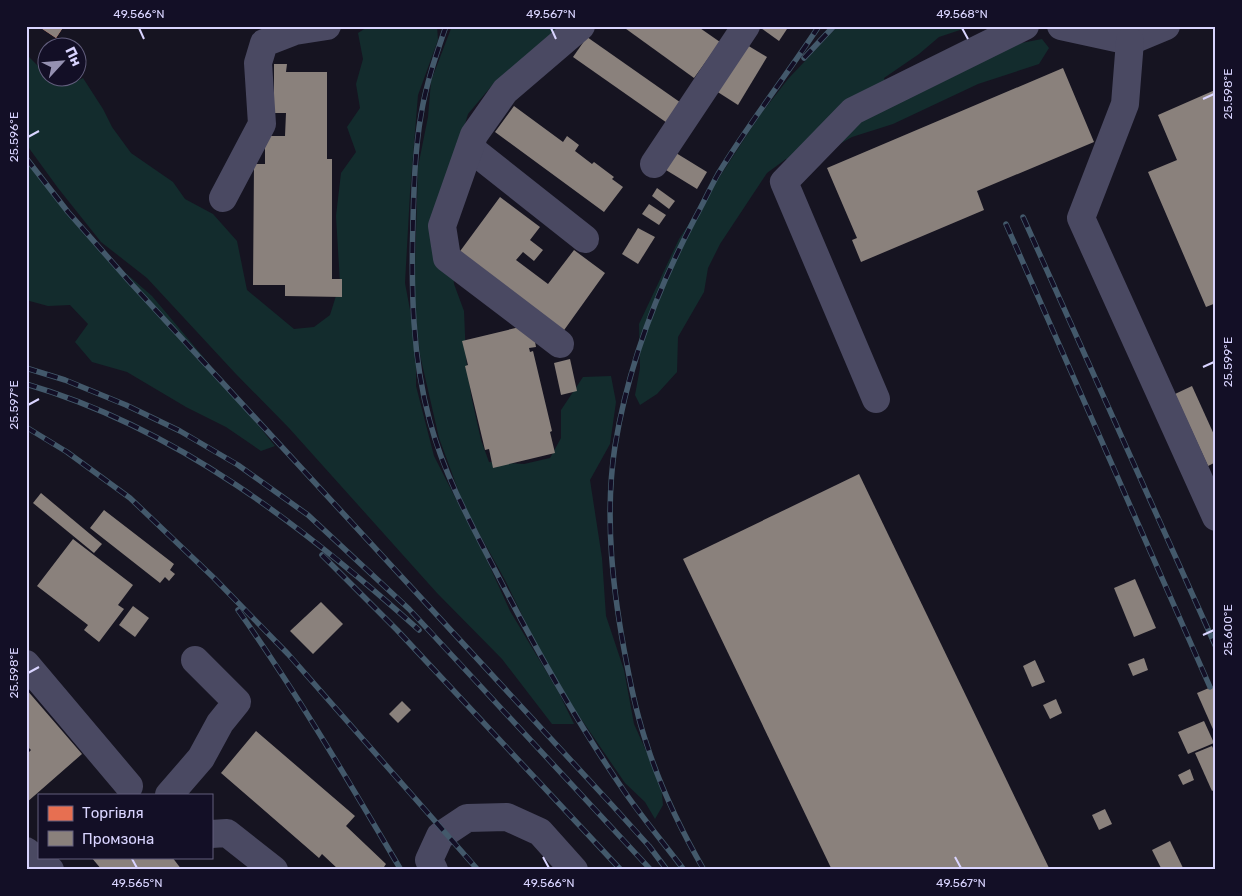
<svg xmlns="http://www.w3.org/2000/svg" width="1242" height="896" font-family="Rubik,sans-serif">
  <rect width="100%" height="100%" fill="#161421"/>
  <!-- green -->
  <g fill="#132c2d">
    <polygon points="369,26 437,26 438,40 418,95 410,193 405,283 416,342 416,386 434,456 485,556 510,611 558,691 574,724 552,724 502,659 437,593 289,428 235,373 147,278 101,242 58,188 26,144 26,54 47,75 48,78 54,78 70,84 83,78 103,109 112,127 131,153 173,182 185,199 213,214 237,241 247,290 294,329 314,327 330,315 340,283 336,216 341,173 356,152 347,127 360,108 356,84 363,59 358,33"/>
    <polygon points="452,26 567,26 494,83 468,114 456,154 449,227 454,284 464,311 466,358 471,395 481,440 489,462 524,464 550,458 561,438 561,410 583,377 611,376 616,402 610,444 590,480 602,558 606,616 624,670 634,724 661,784 663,805 655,819 645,802 625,783 575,710 539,650 505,580 464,506 439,438 420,355 414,299 418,167 428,117 431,81"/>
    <polygon points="838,26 972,26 939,37 919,54 884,78 889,93 1005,46 1042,39 1049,48 1039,64 978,84 893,124 852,137 820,155 813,168 786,159 767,173 720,244 708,268 704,292 678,337 677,372 657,394 640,405 635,395 640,368 639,324 679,239 760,115 788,79"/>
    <polygon points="26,161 98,249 152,296 200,353 275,446 261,451 226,427 186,407 127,372 92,362 75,342 88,324 70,305 48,306 26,300"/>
  </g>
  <!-- shops -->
  <polygon fill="#e76f51" points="38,26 64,26 56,38"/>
  <!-- industry -->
  <g fill="#8a817c">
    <polygon points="38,26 64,26 56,38"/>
    <polygon points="622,26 697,26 720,42 694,78"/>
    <polygon points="758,26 789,26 779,41"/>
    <polygon points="587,37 684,105 670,125 573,57"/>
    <polygon points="742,42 767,57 738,105 713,89"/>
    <polygon points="274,64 287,64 286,72 327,72 327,159 332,159 332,279 342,279 342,297 285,296 285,285 253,285 254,164 265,164 265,136 285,136 286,113 274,113"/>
    <polygon points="1063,68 1094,142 977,191 984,210 861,262 852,240 857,238 827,168"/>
    <polygon points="1215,90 1216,303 1206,307 1148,172 1177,160 1158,115"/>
    <polygon points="514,106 563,142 567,136 579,145 575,151 592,164 594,162 614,177 612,179 623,187 604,212 495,132"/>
    <polygon points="676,153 707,172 697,189 666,170"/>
    <polygon points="657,188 675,201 669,209 652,196"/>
    <polygon points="500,197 540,227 530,240 543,250 534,261 523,252 516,260 548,284 574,250 605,273 562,333 458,254"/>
    <polygon points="649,204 666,215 659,225 642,214"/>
    <polygon points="638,228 655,237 638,264 622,254"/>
    <polygon points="524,326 533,330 536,347 529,348 530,352 533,351 552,431 550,432 555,453 493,468 489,449 485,450 465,366 468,365 462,341"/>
    <polygon points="570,359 577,391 561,395 554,363"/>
    <polygon points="1192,386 1216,439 1216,462 1208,466 1175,394"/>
    <polygon points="859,474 1050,870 832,870 683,559"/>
    <polygon points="41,493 102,544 94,553 33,503"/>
    <polygon points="104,510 174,564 170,570 175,574 169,581 165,577 160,583 90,528"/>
    <polygon points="73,539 133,585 118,605 124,609 99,642 84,630 88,625 37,586"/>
    <polygon points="1135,579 1156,628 1134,637 1114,588"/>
    <polygon points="321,602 343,624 313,654 290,631"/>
    <polygon points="133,606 149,618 135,637 119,625"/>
    <polygon points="1144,658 1148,670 1133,676 1128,664"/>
    <polygon points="1035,660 1045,682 1032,687 1023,666"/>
    <polygon points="1216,685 1216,736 1197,693"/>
    <polygon points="26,689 82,754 26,803 26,755 31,750 26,745"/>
    <polygon points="1056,699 1062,713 1050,719 1043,705"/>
    <polygon points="402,701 411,710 398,723 389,714"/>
    <polygon points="1204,721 1214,743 1188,754 1178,732"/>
    <polygon points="256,731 355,816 346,826 386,864 384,867 386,870 339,870 322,854 319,858 221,773"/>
    <polygon points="1212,746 1216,754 1216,789 1212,791 1195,753"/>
    <polygon points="1190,769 1194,780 1183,785 1178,775"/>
    <polygon points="1105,809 1112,824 1099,830 1092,815"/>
    <polygon points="1170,841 1184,870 1162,870 1152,850"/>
    <polygon points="91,857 172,857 182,870 102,870"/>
  </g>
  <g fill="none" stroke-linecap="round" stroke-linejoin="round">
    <!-- minor -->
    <g stroke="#4a4962" stroke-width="28">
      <polyline points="1061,26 1130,41 1166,26"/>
      <polyline points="1130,41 1125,104 1081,218 1216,517"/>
      <polyline points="470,148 585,239"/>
      <polyline points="654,164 746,26"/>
      <polyline points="223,198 262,124 258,63 264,43 295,31 327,26"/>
      <polyline points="560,344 447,258 442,226 474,135 505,91 581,26"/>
      <polyline points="876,399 784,182 853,111 1025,26"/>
      <polyline points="26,664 129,786"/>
      <polyline points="169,795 201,758 220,723 237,702 195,660"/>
      <polyline points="211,834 227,833 274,870"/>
      <polyline points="26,851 50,870"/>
      <polyline points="434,870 429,860 440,836 467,818 507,817 540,832 574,870"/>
    </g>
    <!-- rail casing -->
    <g stroke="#43596b" stroke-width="5.5">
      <g id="rail">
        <path d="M 446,26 C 436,55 426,84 421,115 C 415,150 414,185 413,221 C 411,288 412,357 430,422 C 444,474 470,522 495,570 C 533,644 573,716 620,785 C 639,814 663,842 684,870"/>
        <polyline points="804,58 834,26"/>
        <polyline points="26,158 68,212 128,280 612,805 649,846 667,870"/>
        <polyline points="1023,217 1216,647"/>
        <polyline points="1006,224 1210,687"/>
        <polyline points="26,368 65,380 126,405 180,431 238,465 308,515 409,609 651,870"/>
        <path d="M 26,384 C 177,428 304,527 419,630"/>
        <polyline points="26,427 67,452 130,498 214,578 288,654 478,870"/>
        <polyline points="322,555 397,630 621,870"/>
        <path d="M 238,610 C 297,693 349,782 401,870"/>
        <path d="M 704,870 C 681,830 661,789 647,745 C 638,719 632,692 627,665 C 613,594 604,518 615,446 C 628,366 657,290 695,218 C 703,204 710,188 718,174 C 749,123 786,76 819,26"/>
      </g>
    </g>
    <!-- rail -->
    <use href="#rail" stroke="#130f26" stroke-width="4" stroke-dasharray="11" stroke-linecap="butt"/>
  </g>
  <!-- ticks -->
  <path fill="none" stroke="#d9d4ff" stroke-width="2" d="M 139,28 L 144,39M 551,28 L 556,39M 962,28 L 968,39M 1203,99 L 1214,94M 28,137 L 39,131M 1203,367 L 1214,362M 28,405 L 39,399M 1203,635 L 1214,630M 28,673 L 39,667M 131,857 L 137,868M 543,857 L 549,868M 955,857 L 961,868"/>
  <!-- border -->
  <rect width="1242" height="896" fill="none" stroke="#130f26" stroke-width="55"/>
  <!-- legend -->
  <rect x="38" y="794" width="175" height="65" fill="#130f26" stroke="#625e7d"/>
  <rect x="48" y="806" width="25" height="15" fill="#e76f51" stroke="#625e7d"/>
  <text x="82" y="818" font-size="15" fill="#d9d4ff">Торгівля</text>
  <rect x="48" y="831" width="25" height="15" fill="#8a817c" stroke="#625e7d"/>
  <text x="82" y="844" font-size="15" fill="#d9d4ff">Промзона</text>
  <!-- north arrow -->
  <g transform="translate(62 62) rotate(64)"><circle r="24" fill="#130f26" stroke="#625e7d"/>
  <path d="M0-4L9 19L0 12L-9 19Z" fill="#9591b1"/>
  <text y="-8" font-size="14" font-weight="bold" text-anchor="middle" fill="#d9d4ff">Пн</text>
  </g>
  <rect x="28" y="28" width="1186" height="840" fill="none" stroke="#d9d4ff" stroke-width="2"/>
  <g font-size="12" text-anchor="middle" fill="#d9d4ff">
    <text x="139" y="18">49.566°N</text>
    <text x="551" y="18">49.567°N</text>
    <text x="962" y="18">49.568°N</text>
    <text transform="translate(1228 94) rotate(-90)" y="4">25.598°E</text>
    <text transform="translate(14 137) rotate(-90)" y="4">25.596°E</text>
    <text transform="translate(1228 362) rotate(-90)" y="4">25.599°E</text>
    <text transform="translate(14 405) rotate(-90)" y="4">25.597°E</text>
    <text transform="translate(1228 630) rotate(-90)" y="4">25.600°E</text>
    <text transform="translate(14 673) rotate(-90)" y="4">25.598°E</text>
    <text x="137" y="887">49.565°N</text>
    <text x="549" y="887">49.566°N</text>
    <text x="961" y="887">49.567°N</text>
  </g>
</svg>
